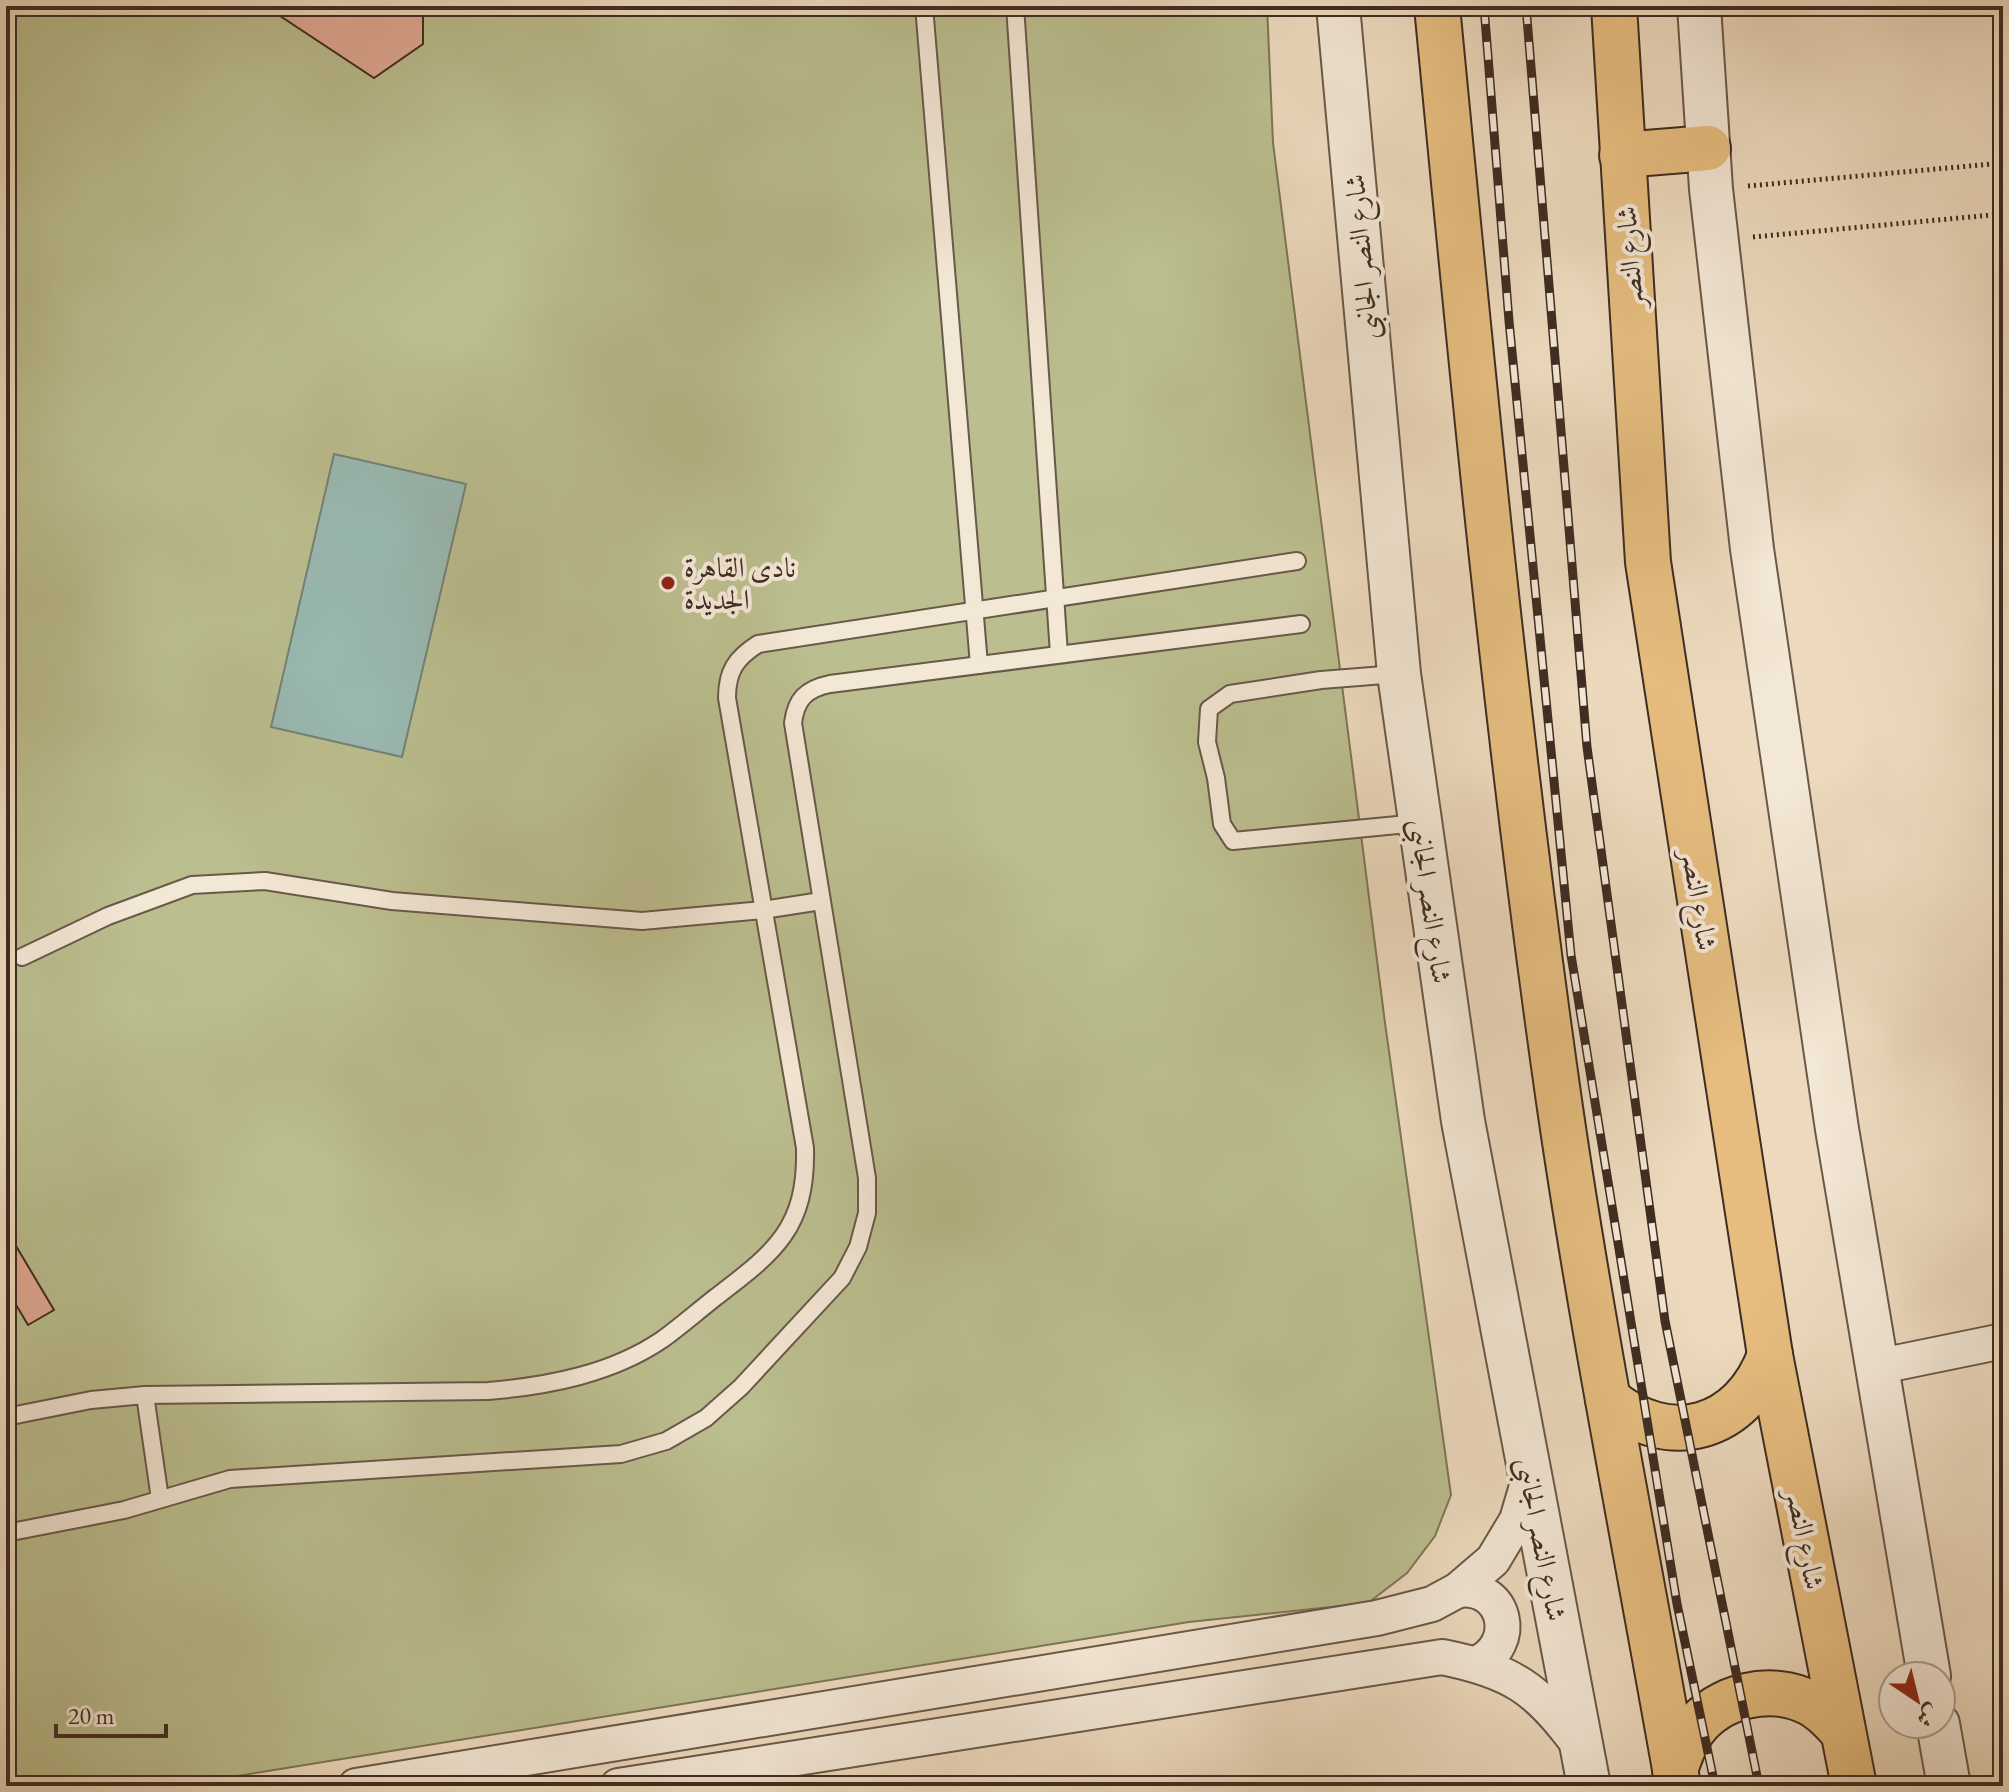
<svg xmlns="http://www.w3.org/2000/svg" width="2009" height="1792" font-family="'EB Garamond',Amiri,serif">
  <rect width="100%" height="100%" fill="#eddabe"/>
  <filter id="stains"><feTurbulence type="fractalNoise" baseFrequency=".0025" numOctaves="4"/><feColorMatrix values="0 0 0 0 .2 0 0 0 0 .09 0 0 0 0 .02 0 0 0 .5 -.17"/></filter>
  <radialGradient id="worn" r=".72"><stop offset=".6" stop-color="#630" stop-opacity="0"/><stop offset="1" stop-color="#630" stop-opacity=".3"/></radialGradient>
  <!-- green -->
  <polygon fill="#bbbe8f" stroke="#7d7558" stroke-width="2" points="6,6 1267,6 1273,143 1385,1023 1451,1495 1435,1536 1407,1573 1368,1603 1189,1622 175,1786 6,1786"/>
  <!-- water -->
  <polygon fill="#99bab3" stroke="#758179" stroke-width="2" points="334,454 466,484 402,757 271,727"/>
  <!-- building -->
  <g fill="#e0a993" stroke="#3f2c22" stroke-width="2">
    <polygon points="265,6 423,6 423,44 374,78"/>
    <polygon points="6,1229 54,1310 28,1325 6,1288"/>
  </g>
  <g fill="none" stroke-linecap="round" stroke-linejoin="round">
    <!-- service casing -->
    <g stroke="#6a5849" stroke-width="20">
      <g id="service">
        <polyline points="924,6 979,665"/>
        <polyline points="1015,6 1059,654"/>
        <polyline points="1397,674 1321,680 1230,694 1209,709 1207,742 1216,778 1222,824 1233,841 1418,823"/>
        <polyline points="22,957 108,916 192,885 265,881 392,901 642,921 763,910 821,901"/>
        <polyline points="145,1395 160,1499"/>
        <path d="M 6,1417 L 91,1400 L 145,1395 L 488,1391 C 548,1386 612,1374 663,1339 C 681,1326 698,1311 716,1297 C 775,1252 807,1228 805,1148 L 727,698 C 727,671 736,658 758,644 L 1297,561"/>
        <path d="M 6,1533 L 124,1510 L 230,1479 L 621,1454 L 666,1441 L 706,1418 L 741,1387 L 842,1278 L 858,1247 L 867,1213 L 867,1178 L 793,723 C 796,699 806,689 830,684 L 1301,624"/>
      </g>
    </g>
    <!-- minor casing -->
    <g stroke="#6a5849" stroke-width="38">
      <g id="minor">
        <polyline points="1876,1367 2003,1341"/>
        <path d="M 1458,1590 C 1506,1584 1520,1645 1476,1664"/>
        <polyline points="356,1786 1377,1618 1432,1604 1458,1590 1493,1560 1517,1520 1530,1476"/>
        <path d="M 618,1786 L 1442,1657 C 1512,1671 1537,1688 1579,1745"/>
      </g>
    </g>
    <!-- tertiary casing -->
    <g stroke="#6a5849" stroke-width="46">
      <g id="tertiary">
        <polyline points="1338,6 1399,674 1463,1121 1589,1786"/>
        <polyline points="1699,6 1711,189 1752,549 1837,1129 1929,1676"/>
        <polyline points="1938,1724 1949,1786"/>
      </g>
    </g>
    <!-- primary casing -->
    <g stroke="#3f2c22" stroke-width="48">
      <g id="primary">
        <path d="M 1437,6 C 1472,372 1507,737 1559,1101 C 1592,1330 1638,1558 1678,1786"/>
        <polyline points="1614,6 1648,562 1770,1355 1854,1786"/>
        <polyline points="1622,155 1708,148"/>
        <path d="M 1608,1399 C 1669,1451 1743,1430 1770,1355"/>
        <path d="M 1675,1770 C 1680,1756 1684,1742 1693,1730 C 1719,1695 1771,1683 1810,1703 C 1824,1710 1833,1721 1843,1732"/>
      </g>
    </g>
    <!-- path -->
    <g stroke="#3f2c22" stroke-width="5" stroke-dasharray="2 4" stroke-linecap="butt">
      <polyline points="1748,186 2003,163"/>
      <polyline points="1753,237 2003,214"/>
    </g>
    <!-- service -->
    <use href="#service" stroke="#f3e7d5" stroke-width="16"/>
    <!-- minor -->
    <use href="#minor" stroke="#f3e7d5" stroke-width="34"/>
    <!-- tertiary -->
    <use href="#tertiary" stroke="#f3e7d5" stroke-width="42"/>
    <!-- primary -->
    <use href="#primary" stroke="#e6bd7f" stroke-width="44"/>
    <!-- rail casing -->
    <g stroke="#3f2c22" stroke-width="9">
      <g id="rail">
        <polyline points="1484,6 1509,321 1571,955 1677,1604 1715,1786"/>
        <polyline points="1526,6 1587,747 1665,1321 1759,1786"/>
      </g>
    </g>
    <!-- rail -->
    <use href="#rail" stroke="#f3e7d5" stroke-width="6" stroke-dasharray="18" stroke-linecap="butt"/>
  </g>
  <!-- markers -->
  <circle fill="#8f2418" stroke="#f3e7d5" stroke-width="3" cx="668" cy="583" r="8"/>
  <g text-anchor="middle" stroke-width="8" stroke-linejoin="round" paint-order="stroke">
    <!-- street labels -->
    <g font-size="28" fill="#3f2c22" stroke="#f3e7d5">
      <text transform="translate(1361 257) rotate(-95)" y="10">شارع النصر الجانبى</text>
      <text transform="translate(1629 257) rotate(-94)" y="10">شارع النصر</text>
      <text transform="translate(1700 900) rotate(81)" y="10">شارع النصر</text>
      <text transform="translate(1431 901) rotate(82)" y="10">شارع النصر الجانبى</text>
      <text transform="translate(1542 1539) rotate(79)" y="10">شارع النصر الجانبى</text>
      <text transform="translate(1806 1539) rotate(79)" y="10">شارع النصر</text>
    </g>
    <!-- poi labels -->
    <g font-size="28" fill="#3f2c22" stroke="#f3e7d5" text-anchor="start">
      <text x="684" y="577">نادى القاهرة<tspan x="684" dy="32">الجديدة</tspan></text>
    </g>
  </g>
  <!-- margin -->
  <rect width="2009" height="1792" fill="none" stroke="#eddabe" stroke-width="32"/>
  <rect x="8" y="8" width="1993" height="1776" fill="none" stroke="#3f2c22" stroke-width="4"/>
  <rect x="16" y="16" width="1977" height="1760" fill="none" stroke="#3f2c22" stroke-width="2"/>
  <!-- north arrow -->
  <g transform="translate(1917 1700) rotate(145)"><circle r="38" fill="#f3e7d5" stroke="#ab9c8d" stroke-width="2"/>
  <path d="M0-6L14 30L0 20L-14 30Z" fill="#8f2418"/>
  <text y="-12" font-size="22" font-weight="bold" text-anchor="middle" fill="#3f2c22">ش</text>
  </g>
  <!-- scale -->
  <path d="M56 1724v12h110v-12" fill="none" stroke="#3f2c22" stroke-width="4"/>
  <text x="68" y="1724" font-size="24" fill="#3f2c22" stroke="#f3e7d5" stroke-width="6" paint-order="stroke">20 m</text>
  <rect width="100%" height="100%" filter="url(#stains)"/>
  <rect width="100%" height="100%" fill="url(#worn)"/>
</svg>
